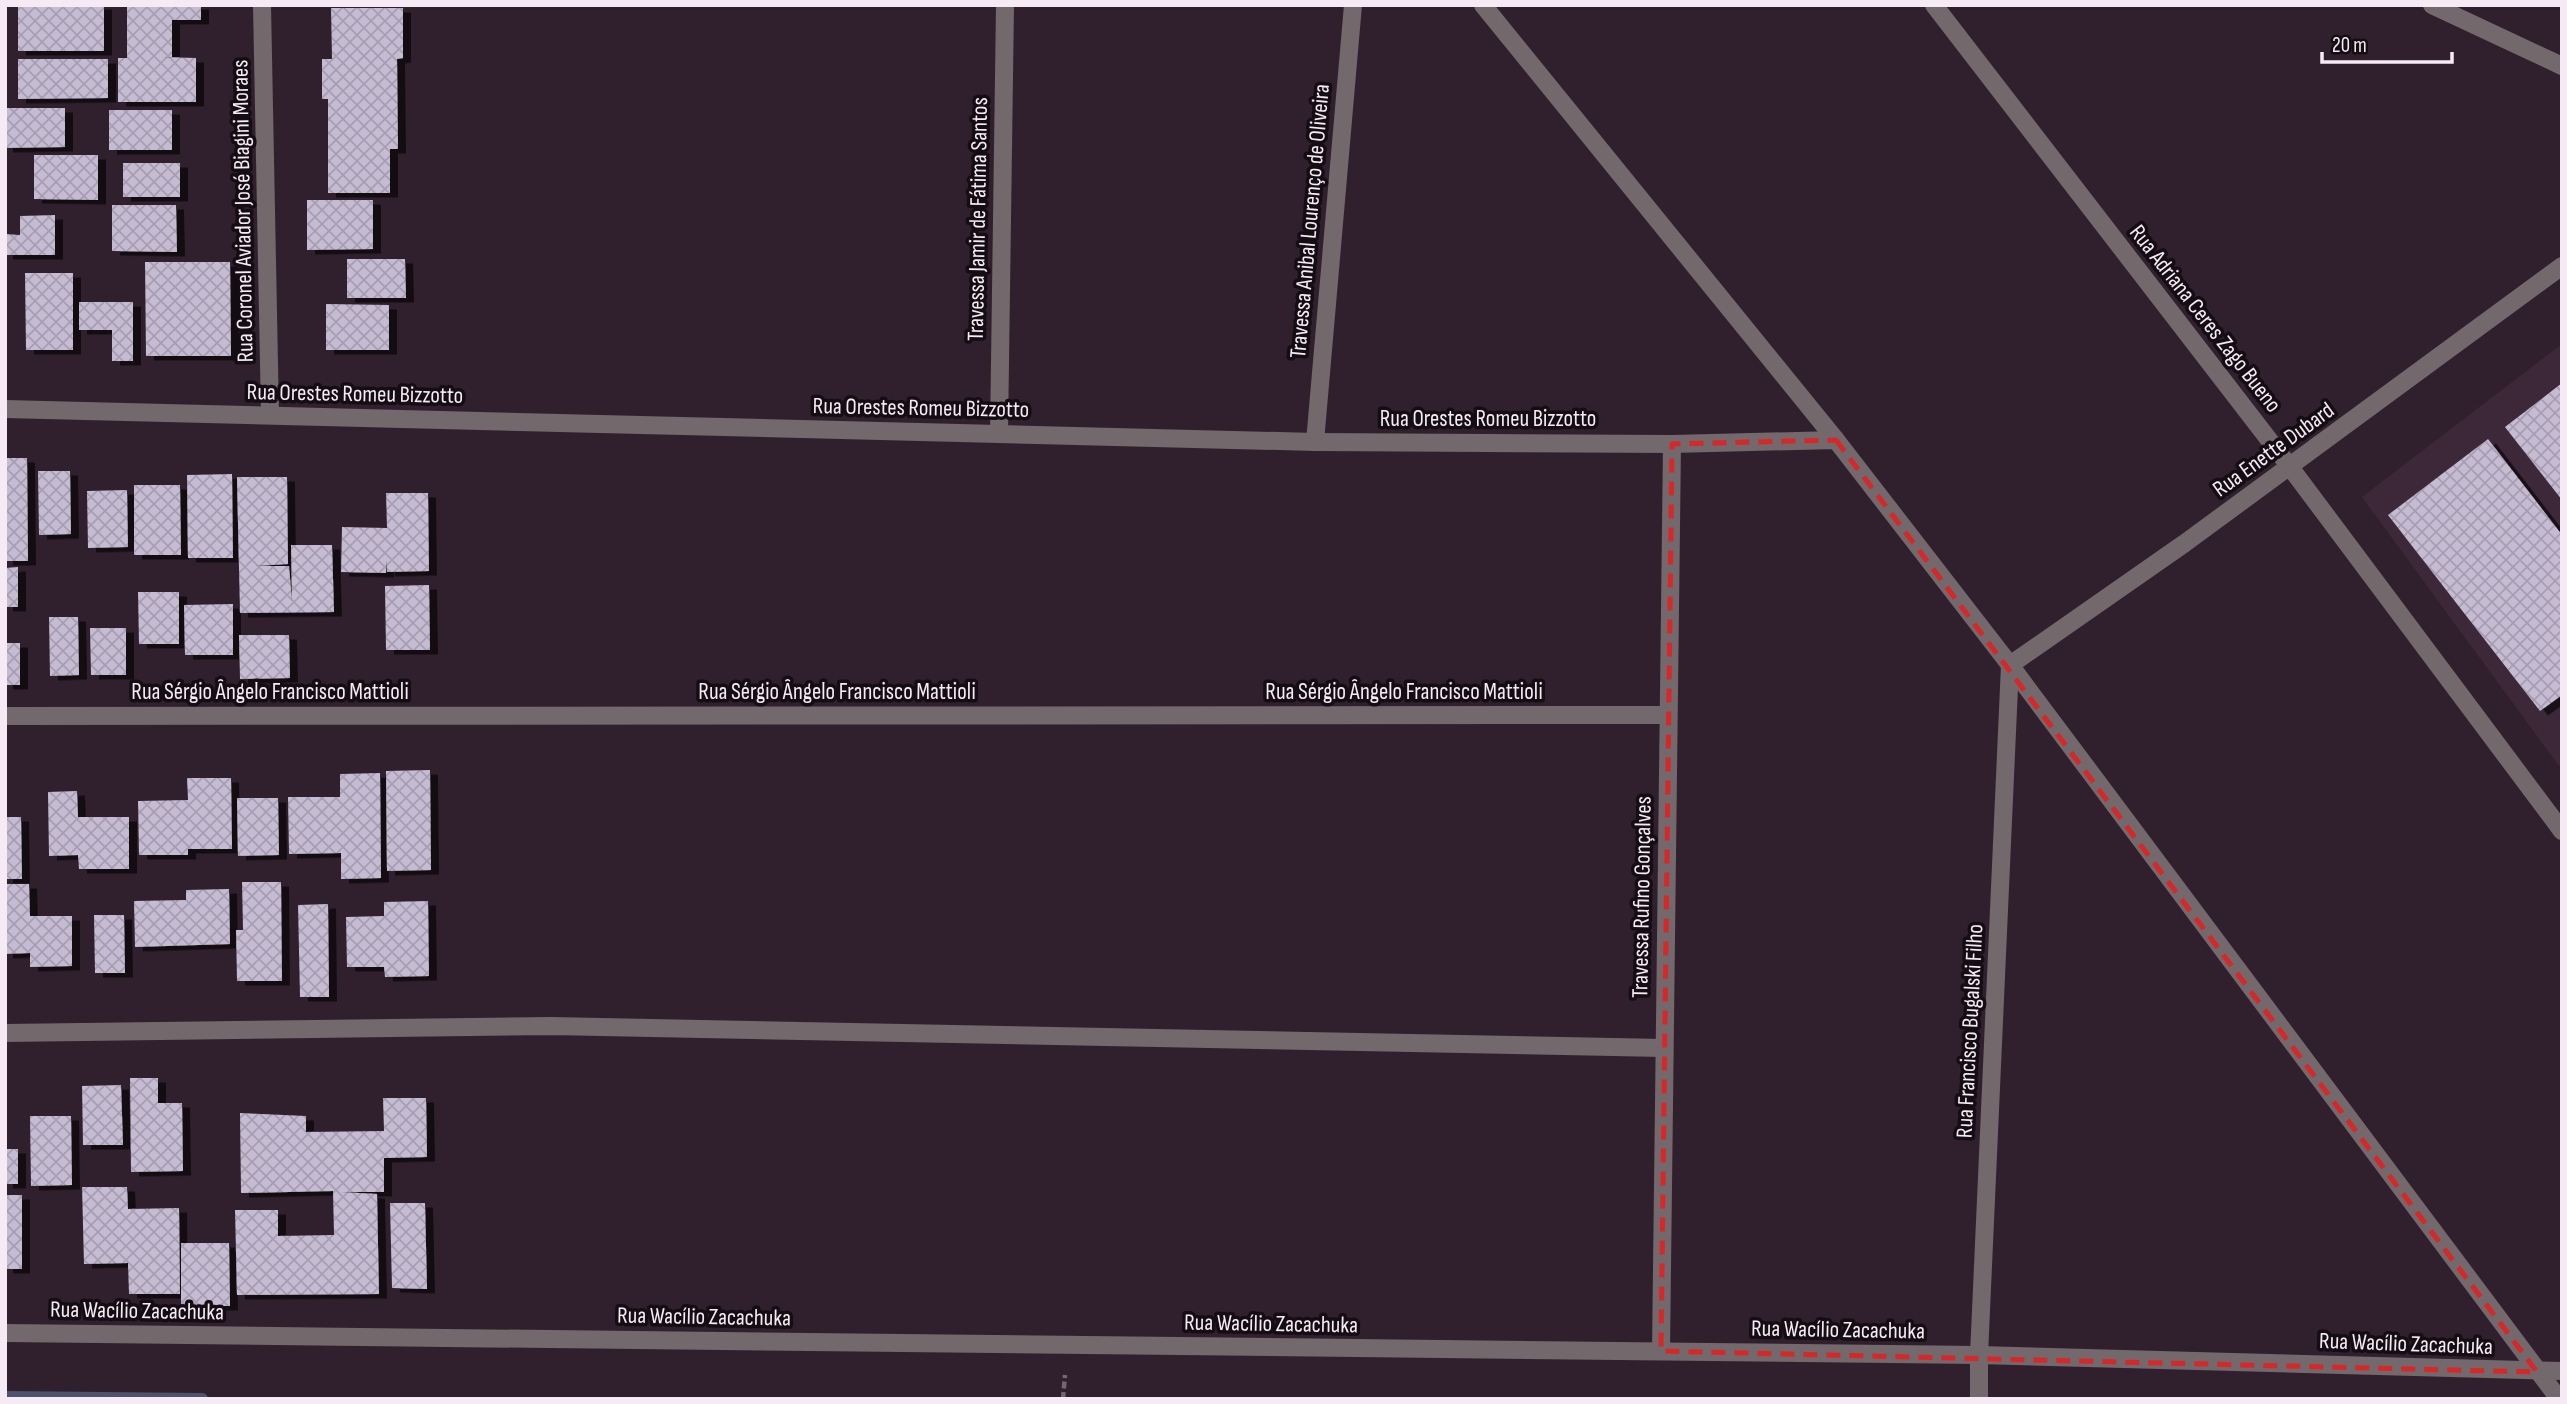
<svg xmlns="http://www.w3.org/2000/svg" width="2567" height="1404" font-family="'Sofia Sans Condensed',sans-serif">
  <defs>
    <pattern id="building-cross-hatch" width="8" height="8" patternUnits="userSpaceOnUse" patternTransform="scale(1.75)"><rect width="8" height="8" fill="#c5bcd3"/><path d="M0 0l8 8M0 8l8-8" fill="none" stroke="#a69eb0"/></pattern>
    <filter id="shadow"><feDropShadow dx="8" dy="4.5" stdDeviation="0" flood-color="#0009"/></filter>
  </defs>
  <rect width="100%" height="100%" fill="#30202e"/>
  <!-- built -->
  <polygon fill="#3d283a" points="2562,344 2562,764 2559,766 2362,497"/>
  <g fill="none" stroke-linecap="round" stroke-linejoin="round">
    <!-- stream -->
    <polyline stroke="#4d526d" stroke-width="12" points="5,1397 202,1399"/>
  </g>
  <!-- building -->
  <g fill="url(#building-cross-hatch)" filter="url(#shadow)">
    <rect x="18" y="5" width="86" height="46"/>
    <polygon points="127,5 201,5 201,20 172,20 172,57 161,57 196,58 196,102 118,102 118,58 127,58"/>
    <polygon points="331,8 403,8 403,58 397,59 398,149 390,149 390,193 328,193 328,99 322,99 322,59 332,59"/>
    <polygon points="18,59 108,59 108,98 18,99"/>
    <polygon points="5,108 65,108 65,147 5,148"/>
    <rect x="109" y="110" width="63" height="40"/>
    <polygon points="34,155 98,155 98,200 34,199"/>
    <rect x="123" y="163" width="57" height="34"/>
    <polygon points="307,200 373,200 373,249 307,250"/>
    <polygon points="112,205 176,205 177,252 112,251"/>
    <polygon points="55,215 55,255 5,255 5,234 20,235 20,216"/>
    <polygon points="347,259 405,259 406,298 347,298"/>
    <polygon points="145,262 230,262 231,356 146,356"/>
    <polygon points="25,273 73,273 73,350 26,350"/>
    <polygon points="79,302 133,302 133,361 112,361 112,330 79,330"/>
    <polygon points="326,304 389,305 389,350 326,350"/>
    <polygon points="2562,383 2562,500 2505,427"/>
    <polygon points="2488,439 2562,535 2562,695 2540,711 2388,515"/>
    <polygon points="5,458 27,458 28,561 5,561"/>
    <polygon points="38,471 70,471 71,534 39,535"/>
    <polygon points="232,474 233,558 188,558 187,475"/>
    <polygon points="237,477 287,477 288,564 255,566 289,566 292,601 291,545 332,545 334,612 240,613"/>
    <polygon points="134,485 180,485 181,555 134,555"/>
    <polygon points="127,490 128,547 88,548 87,491"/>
    <polygon points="386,493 428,493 429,571 387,572 386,560 386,573 341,572 342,527 387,528"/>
    <polygon points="18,567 18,607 5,607 5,568"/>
    <polygon points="429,585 430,650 386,650 385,586"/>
    <polygon points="138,592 179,592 179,644 139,644"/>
    <polygon points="233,604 233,655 185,655 184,605"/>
    <polygon points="49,617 78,617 79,675 50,676"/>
    <polygon points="90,628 126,628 126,675 91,675"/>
    <polygon points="239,635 289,635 290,678 240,679"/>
    <rect x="5" y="643" width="15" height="42"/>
    <polygon points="430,770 431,870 387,871 386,771"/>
    <polygon points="380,773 381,878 341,879 341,853 289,854 288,797 340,797 340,774"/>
    <polygon points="187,778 231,778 232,849 188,849 188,855 139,855 138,801 188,800"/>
    <polygon points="77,791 78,817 129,817 129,869 79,869 78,855 49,856 48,792"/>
    <polygon points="237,798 278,798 279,855 238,856"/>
    <polygon points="5,817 21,817 22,879 5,879"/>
    <polygon points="242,882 281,882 282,981 237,981 236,930 243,930"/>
    <polygon points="5,884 29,884 30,916 72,916 72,966 30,967 30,953 5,954"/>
    <polygon points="229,889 230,944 135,947 134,901 186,900 186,890"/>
    <polygon points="428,901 429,976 385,977 384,967 347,967 346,917 384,916 384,902"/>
    <polygon points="328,904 329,997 300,997 298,905"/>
    <polygon points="94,915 124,915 125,973 95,973"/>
    <polygon points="130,1078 158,1078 158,1103 182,1103 183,1171 131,1172"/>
    <polygon points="121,1085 123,1145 83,1145 82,1086"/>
    <polygon points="383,1098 426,1098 427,1157 384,1158 384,1192 341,1192 377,1194 379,1294 237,1295 235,1210 278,1210 278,1236 334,1235 333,1191 241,1193 240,1113 306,1116 306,1132 384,1131"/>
    <polygon points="30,1116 71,1116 72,1185 31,1186"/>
    <rect x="5" y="1149" width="13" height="35"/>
    <polygon points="82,1187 127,1187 128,1209 179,1208 180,1294 129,1294 128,1263 84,1264"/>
    <rect x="5" y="1195" width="17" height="74"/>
    <polygon points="390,1203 425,1203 427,1289 392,1288"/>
    <polygon points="181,1243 229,1243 230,1306 181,1306"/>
  </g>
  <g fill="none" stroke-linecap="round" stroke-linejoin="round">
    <!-- path -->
    <polyline stroke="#746572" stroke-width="4.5" stroke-dasharray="7 3.5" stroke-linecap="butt" points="1063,1399 1065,1375"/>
    <!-- minor -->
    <g stroke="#73686b" stroke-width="18">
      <polyline points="262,5 270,415"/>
      <polyline points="1483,5 1836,440"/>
      <polyline points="1934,5 2290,467 2562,831"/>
      <polyline points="2432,5 2562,66"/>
      <polyline points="999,434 1005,5"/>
      <polyline points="1315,442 1353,5"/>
      <polyline points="2010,665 2559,1399"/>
      <polyline points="5,716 1668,715"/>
      <polyline points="5,1033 551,1026 1664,1048"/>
      <polyline points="5,1333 1979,1355 2562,1371"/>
      <polyline points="1661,1351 1672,444"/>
      <polyline points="1979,1399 1979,1355 2010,665"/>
    </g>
    <!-- tertiary -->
    <polyline stroke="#73686b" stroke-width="18" points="5,409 1315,442 1672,444 1836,440 2010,665 2185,543 2562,266"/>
  </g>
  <!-- marked area -->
  <path fill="none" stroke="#d62828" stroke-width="5" stroke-dasharray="14 9" stroke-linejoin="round" d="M 1836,440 L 2537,1372 L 1661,1351 L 1672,444 Z"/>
  <g text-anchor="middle" stroke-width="7" stroke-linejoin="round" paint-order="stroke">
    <!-- street labels -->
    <g font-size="23" fill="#f6eaf4" stroke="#140d13">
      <text transform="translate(242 211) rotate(-91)" y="8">Rua Coronel Aviador José Biagini Moraes</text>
      <text transform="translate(977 219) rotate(-89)" y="8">Travessa Jamir de Fátima Santos</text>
      <text transform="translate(1309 221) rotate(-85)" y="8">Travessa Anibal Lourenço de Oliveira</text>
      <text transform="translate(2206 318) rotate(52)" y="8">Rua Adriana Ceres Zago Bueno</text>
      <text transform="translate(355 393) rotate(1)" y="8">Rua Orestes Romeu Bizzotto</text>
      <text transform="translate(921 407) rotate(1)" y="8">Rua Orestes Romeu Bizzotto</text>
      <text x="1488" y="426">Rua Orestes Romeu Bizzotto</text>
      <text transform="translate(2273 449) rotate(-36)" y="8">Rua Enette Dubard</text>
      <text x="270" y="699">Rua Sérgio Ângelo Francisco Mattioli</text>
      <text x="837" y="699">Rua Sérgio Ângelo Francisco Mattioli</text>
      <text x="1404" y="699">Rua Sérgio Ângelo Francisco Mattioli</text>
      <text transform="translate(1641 897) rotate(-89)" y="8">Travessa Rufino Gonçalves</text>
      <text transform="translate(1969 1031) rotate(-87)" y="8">Rua Francisco Bugalski Filho</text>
      <text transform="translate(137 1310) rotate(1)" y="8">Rua Wacílio Zacachuka</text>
      <text transform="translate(704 1316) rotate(1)" y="8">Rua Wacílio Zacachuka</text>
      <text transform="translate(1271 1323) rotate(1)" y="8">Rua Wacílio Zacachuka</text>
      <text transform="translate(1838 1329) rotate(1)" y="8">Rua Wacílio Zacachuka</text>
      <text transform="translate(2406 1343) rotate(2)" y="8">Rua Wacílio Zacachuka</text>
    </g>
  </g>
  <!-- border -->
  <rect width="2567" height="1404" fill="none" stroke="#f6eaf4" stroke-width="14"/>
  <!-- scale -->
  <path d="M2322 52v10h130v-10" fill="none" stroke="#f6eaf4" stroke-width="3.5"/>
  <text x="2332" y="52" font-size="21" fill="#f6eaf4" stroke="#140d13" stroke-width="5" paint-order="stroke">20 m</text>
</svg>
